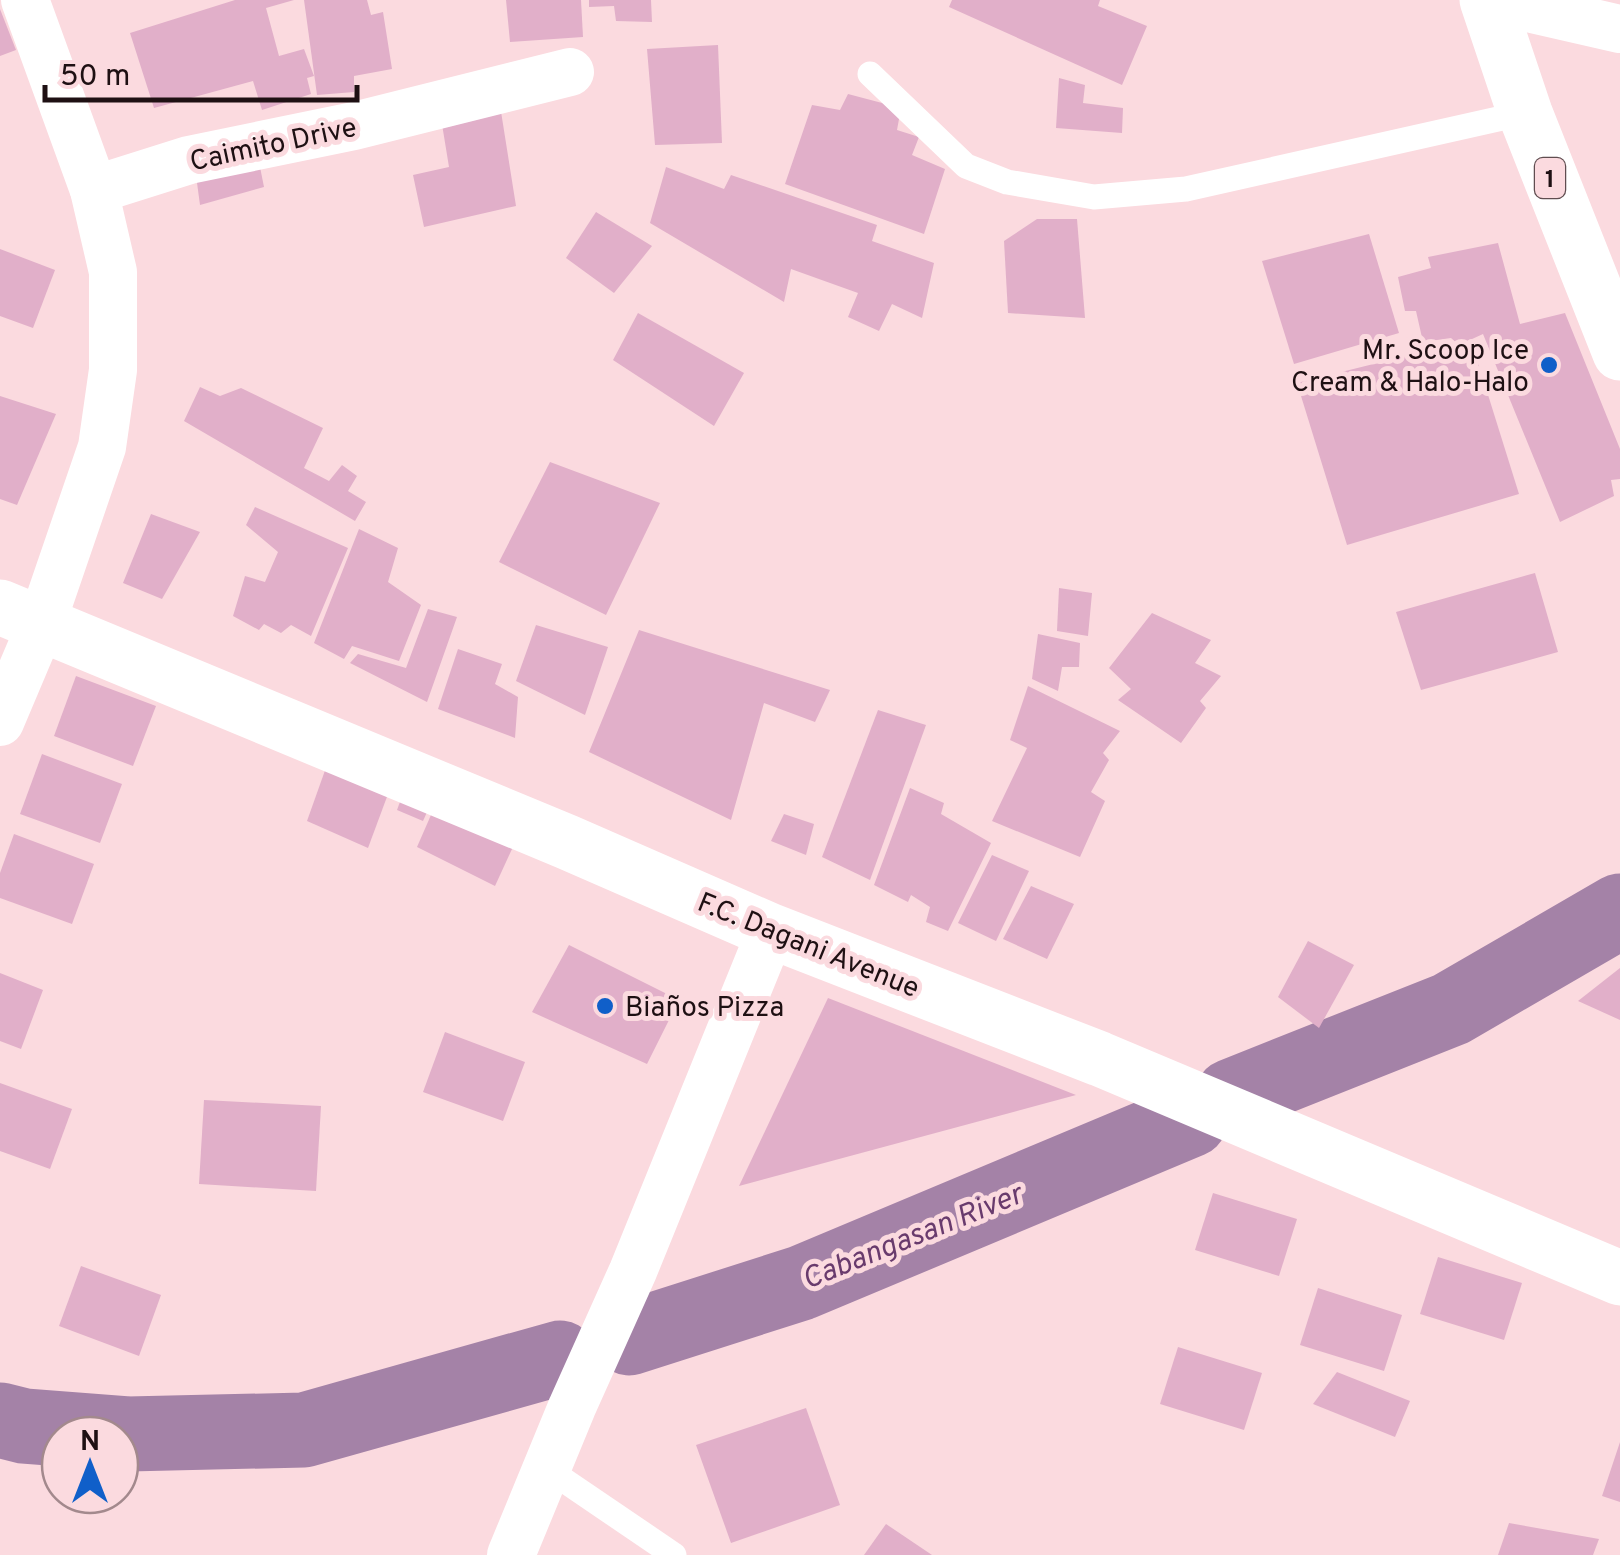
<svg xmlns="http://www.w3.org/2000/svg" width="1620" height="1555" font-family="Overpass,sans-serif">
  <rect width="100%" height="100%" fill="#fbdadf"/>
  <g fill="none" stroke-linecap="round" stroke-linejoin="round">
    <!-- river -->
    <g stroke="#a482a7" stroke-width="75">
      <polyline points="1232,1096 1451,1009 1620,911"/>
      <polyline points="629,1338 801,1283 1190,1120"/>
      <polyline points="0,1420 24,1426 128,1434 304,1430 560,1358"/>
    </g>
  </g>
  <!-- building -->
  <g fill="#e1afc9">
    <polygon points="235,0 294,0 266,8 279,56 304,49 314,76 307,78 311,94 262,110 253,81 154,108 130,33"/>
    <polygon points="304,0 367,0 371,15 383,12 392,69 354,76 354,92 317,95"/>
    <polygon points="506,0 581,0 583,37 510,42"/>
    <polygon points="589,0 651,0 652,22 616,21 614,6 589,7"/>
    <polygon points="952,0 1100,0 1098,6 1147,26 1122,85 949,7"/>
    <polygon points="0,9 16,50 0,56"/>
    <polygon points="718,45 722,143 655,145 647,49"/>
    <polygon points="1059,78 1085,85 1083,103 1123,108 1122,133 1056,128"/>
    <polygon points="848,94 901,108 897,130 919,137 912,155 945,169 924,234 785,184 812,105 840,110"/>
    <polygon points="499,99 516,206 424,227 413,175 449,167 440,112"/>
    <polygon points="257,152 264,187 200,205 195,168"/>
    <polygon points="666,167 724,189 731,175 877,225 872,241 934,263 922,318 892,304 879,331 848,317 858,293 791,269 784,302 650,223"/>
    <polygon points="596,212 652,246 614,293 566,258"/>
    <polygon points="1037,219 1077,219 1085,318 1008,313 1004,241"/>
    <polygon points="1369,234 1399,333 1294,364 1262,261"/>
    <polygon points="1498,243 1520,324 1565,313 1620,449 1620,479 1611,480 1614,496 1560,522 1483,334 1459,345 1451,338 1423,342 1416,311 1405,311 1398,277 1431,268 1428,257"/>
    <polygon points="0,249 55,270 33,328 0,316"/>
    <polygon points="638,313 744,373 714,426 613,360"/>
    <polygon points="1450,345 1454,356 1474,350 1519,494 1347,545 1297,383"/>
    <polygon points="200,387 220,396 241,388 323,428 304,468 329,481 342,465 357,476 348,491 366,502 355,521 184,421"/>
    <polygon points="0,396 56,414 17,505 0,499"/>
    <polygon points="550,462 660,503 606,615 499,562"/>
    <polygon points="255,507 348,548 311,636 291,625 281,633 264,624 259,630 233,616 245,576 265,582 278,552 246,525"/>
    <polygon points="151,514 200,532 162,599 123,583"/>
    <polygon points="359,529 398,548 388,582 421,605 399,661 352,646 344,659 314,643"/>
    <polygon points="1535,573 1558,652 1421,690 1396,612"/>
    <polygon points="1059,588 1092,593 1088,636 1057,631"/>
    <polygon points="428,609 457,617 427,702 350,663 358,654 406,668"/>
    <polygon points="1152,613 1211,640 1195,663 1221,676 1200,701 1206,708 1181,743 1118,700 1131,689 1109,668"/>
    <polygon points="536,625 608,647 585,715 516,681"/>
    <polygon points="639,630 830,690 815,722 764,703 731,820 589,752"/>
    <polygon points="1038,634 1080,643 1079,667 1062,667 1058,691 1032,679"/>
    <polygon points="458,649 502,664 495,684 518,697 515,738 438,709"/>
    <polygon points="76,676 156,706 133,766 54,736"/>
    <polygon points="1028,686 1120,731 1103,753 1109,760 1091,792 1105,801 1080,857 992,821 1027,748 1010,740"/>
    <polygon points="878,710 926,725 870,880 822,857"/>
    <polygon points="42,754 122,784 100,843 20,814"/>
    <polygon points="328,762 391,786 368,848 307,821"/>
    <polygon points="408,780 436,792 423,821 397,810"/>
    <polygon points="910,788 944,803 941,814 991,843 948,931 926,922 930,907 911,895 908,902 874,885"/>
    <polygon points="441,792 523,825 495,886 417,847"/>
    <polygon points="784,814 814,824 806,855 771,841"/>
    <polygon points="14,834 94,864 72,924 0,898 0,873"/>
    <polygon points="992,855 1029,871 996,941 958,923"/>
    <polygon points="1031,886 1074,904 1047,959 1003,939"/>
    <polygon points="1308,941 1354,965 1319,1028 1278,997"/>
    <polygon points="569,945 679,1000 647,1064 532,1012"/>
    <polygon points="1620,968 1620,1020 1578,1001"/>
    <polygon points="0,973 43,990 21,1049 0,1041"/>
    <polygon points="828,998 1076,1095 739,1186"/>
    <polygon points="445,1032 525,1062 503,1121 423,1092"/>
    <polygon points="0,1083 72,1109 50,1169 0,1151"/>
    <polygon points="204,1100 321,1106 316,1191 199,1184"/>
    <polygon points="1213,1193 1297,1219 1279,1276 1195,1250"/>
    <polygon points="1438,1257 1522,1283 1504,1340 1420,1314"/>
    <polygon points="81,1266 161,1295 139,1356 59,1326"/>
    <polygon points="1318,1288 1402,1315 1384,1371 1300,1345"/>
    <polygon points="1178,1347 1262,1373 1244,1430 1160,1404"/>
    <polygon points="1337,1372 1410,1401 1395,1437 1313,1404"/>
    <polygon points="806,1408 840,1505 731,1543 696,1445"/>
    <polygon points="1620,1442 1620,1502 1602,1496"/>
    <polygon points="1509,1523 1599,1539 1593,1555 1498,1555"/>
    <polygon points="886,1524 932,1555 864,1555"/>
  </g>
  <g fill="none" stroke-linecap="round" stroke-linejoin="round">
    <!-- service -->
    <g stroke="#fff" stroke-width="25">
      <polyline points="870,74 966,166 1007,182 1094,197 1186,189 1525,113"/>
      <polyline points="546,1468 674,1555"/>
    </g>
    <!-- minor -->
    <g stroke="#fff" stroke-width="48">
      <polyline points="1492,0 1620,29"/>
      <polyline points="94,190 189,160 354,126 570,72"/>
      <polyline points="0,722 41,625 102,447 113,370 113,272 94,190 25,0"/>
      <polyline points="511,1555 572,1407 633,1271 771,931"/>
    </g>
    <!-- tertiary -->
    <polyline stroke="#fff" stroke-width="55" points="0,607 567,842 771,931 1100,1059 1620,1278"/>
    <!-- trunk -->
    <polyline stroke="#fff" stroke-width="55" points="1487,0 1525,113 1620,353"/>
  </g>
  <!-- markers -->
  <g fill="#105fc9" stroke="#fbdadf" stroke-width="4">
    <circle cx="1549" cy="365" r="10"/>
    <circle cx="605" cy="1006" r="10"/>
  </g>
  <g text-anchor="middle" stroke-width="10" stroke-linejoin="round" paint-order="stroke">
    <!-- shield labels -->
    <rect fill="#fbdadf" stroke="#604d50" stroke-width="2.5" x="1535" y="158" width="30" height="40" rx="8"/>
    <g font-size="25" font-weight="bold" fill="#1e1013">
      <text x="1550" y="187">1</text>
    </g>
    <!-- street labels -->
    <g font-size="28" fill="#1e1013" stroke="#fbdadf">
      <text transform="translate(273 143) rotate(-12)" y="10">Caimito Drive</text>
      <text transform="translate(809 944) rotate(22)" y="10">F.C. Dagani Avenue</text>
    </g>
    <!-- poi labels -->
    <g font-size="28" fill="#1e1013" stroke="#fbdadf" text-anchor="end">
      <text x="1529" y="359">Mr. Scoop Ice<tspan x="1529" dy="32">Cream &amp; Halo-Halo</tspan></text>
      <text x="625" y="1016" text-anchor="start">Biaños Pizza</text>
    </g>
    <!-- water labels -->
    <g font-size="30" font-style="italic" fill="#693b6d" stroke="#fbdadf">
      <text transform="translate(912 1236) rotate(-22)" y="10">Cabangasan River</text>
    </g>
  </g>
  <!-- north arrow -->
  <g transform="translate(90 1465)"><circle r="48" fill="#fbdadf" stroke="#a3898d" stroke-width="2.5"/>
  <path d="M0-8L18 38L0 25L-18 38Z" fill="#105fc9"/>
  <text y="-15" font-size="28" font-weight="bold" text-anchor="middle" fill="#1e1013">N</text>
  </g>
  <!-- scale -->
  <path d="M45 85v15h312v-15" fill="none" stroke="#1e1013" stroke-width="5"/>
  <text x="60" y="85" font-size="30" fill="#1e1013" stroke="#fbdadf" stroke-width="8" paint-order="stroke">50 m</text>
</svg>
